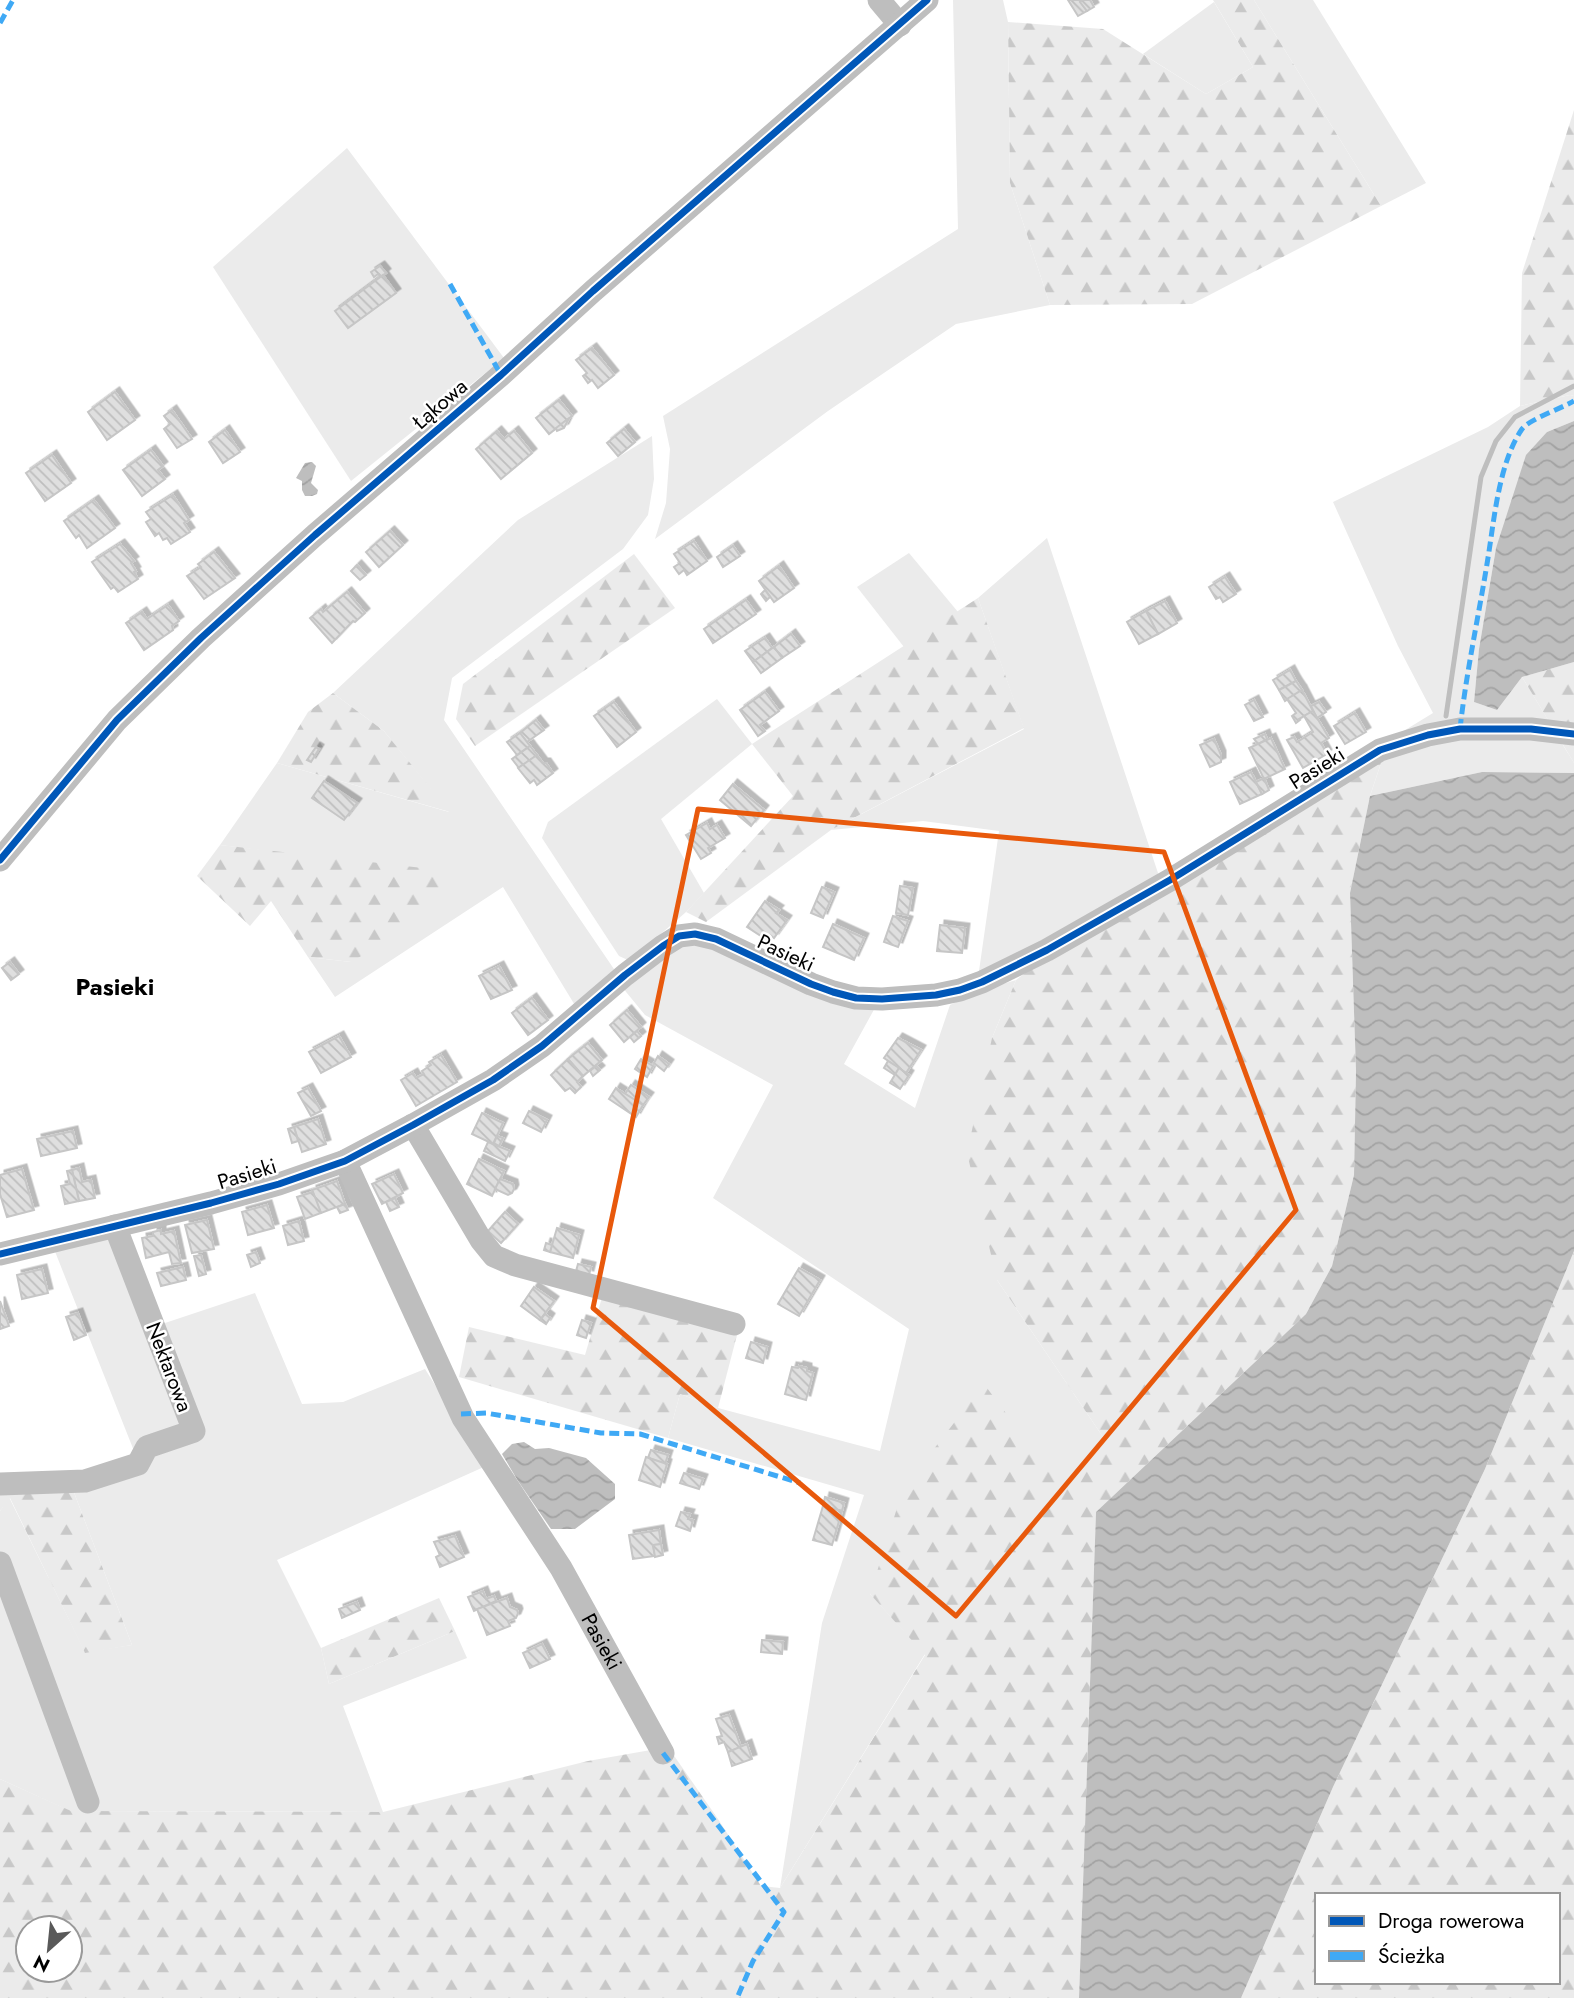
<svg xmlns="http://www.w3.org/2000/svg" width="1574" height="1998" font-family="Jost,sans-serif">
  <defs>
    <pattern id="forest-firs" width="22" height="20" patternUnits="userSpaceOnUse" patternTransform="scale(1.75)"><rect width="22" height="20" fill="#ebebeb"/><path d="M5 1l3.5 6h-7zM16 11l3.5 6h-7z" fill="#c8c8c8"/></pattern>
    <pattern id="water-waves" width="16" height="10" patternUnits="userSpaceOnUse" patternTransform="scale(1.75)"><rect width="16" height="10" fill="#bebebe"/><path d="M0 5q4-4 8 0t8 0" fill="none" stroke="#a2a2a2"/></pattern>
    <pattern id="building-back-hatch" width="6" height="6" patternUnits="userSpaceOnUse" patternTransform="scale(1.75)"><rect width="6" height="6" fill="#dfdfdf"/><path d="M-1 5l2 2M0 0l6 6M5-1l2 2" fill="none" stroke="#bebebe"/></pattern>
    <filter id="shadow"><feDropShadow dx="4.5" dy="-4.5" stdDeviation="0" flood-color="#0004"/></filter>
  </defs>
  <rect width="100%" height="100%" fill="#fff"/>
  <!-- green -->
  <g fill="#ebebeb">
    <polygon points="953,0 1003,0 1008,22 1010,183 1050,305 956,324 828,411 655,539 666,503 670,449 663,416 958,229"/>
    <polygon points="1254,0 1313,0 1426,183 1381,206"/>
    <polygon points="1214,2 1253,67 1206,94 1143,54"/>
    <polygon points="347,148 504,358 351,481 213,267"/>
    <polygon points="1570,395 1574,396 1574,421 1547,432 1496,548 1479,649 1474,702 1497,710 1522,677 1550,723 1397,735 1433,713 1398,646 1333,502 1488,427 1520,406"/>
    <polygon points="652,436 654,479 648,515 623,549 452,678 444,720 616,972 576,1007 503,887 335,997 308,957 351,962 298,855 220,845 277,763 449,812 384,731 333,693 518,520"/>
    <polygon points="1047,538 1159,876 978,978 999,831 923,821 831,830 1024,729 978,598"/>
    <polygon points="909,553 958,612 904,647 857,587"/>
    <polygon points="717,699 752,744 661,819 704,893 686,912 630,961 619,956 542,838 548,822"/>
    <polygon points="1558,737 1574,763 1574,773 1482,772 1370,796 1382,760 1452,738"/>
    <polygon points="684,941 710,943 876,1006 844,1064 915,1108 950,1005 976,992 1016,980 992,1038 997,1280 1105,1440 1060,1486 870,1594 925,1654 780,1888 822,1623 864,1495 668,1438 680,1394 718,1408 880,1451 909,1329 713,1198 773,1085 645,1015 622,987"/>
    <polygon points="108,1234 147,1329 255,1293 302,1404 343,1402 425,1369 486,1466 277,1560 321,1648 329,1684 455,1631 467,1658 343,1706 383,1812 70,1811 0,1779 0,1511 9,1497 85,1652 132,1645 67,1474 136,1456 54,1249"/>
  </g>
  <!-- forest -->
  <g fill="url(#forest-firs)" fill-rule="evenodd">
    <polygon points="1213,0 1254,0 1381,206 1192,304 1050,305 1010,183 1008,22 1103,29 1206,94 1253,67"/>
    <polygon points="1574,110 1574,396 1570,395 1520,406 1522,273"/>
    <polygon points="634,554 675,608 475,746 456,719 463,684"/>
    <polygon points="978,598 1024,728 831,830 706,922 686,912 793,796 752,744"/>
    <polygon points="1574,662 1574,763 1522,677"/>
    <polygon points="333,693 384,731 450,812 277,763 308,712"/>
    <path d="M 1382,760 L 1370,796 L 1350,893 L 1356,1071 L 1354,1175 L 1332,1266 L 1306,1314 L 1096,1512 L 1079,1998 L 0,1998 L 0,1779 L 71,1811 L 383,1812 L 588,1761 L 668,1747 L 718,1819 L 761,1886 L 780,1888 L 925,1655 L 870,1594 L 903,1489 L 984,1384 L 1060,1485 L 1105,1440 L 997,1280 L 967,1153 L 992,1038 L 1016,980 L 1035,965 ZM 28,1928 L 70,1928 L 70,1970 L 28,1970 Z"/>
    <polygon points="220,845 440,870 442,892 413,926 351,962 308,957 271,901 250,926 197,876"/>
    <path d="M 1574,1251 L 1574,1998 L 1241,1998 L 1333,1787 L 1485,1469 ZM 1317,1895 L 1558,1895 L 1558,1982 L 1317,1982 Z"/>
    <polygon points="603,1294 737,1335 718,1408 680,1394 668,1438 459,1377 469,1327 585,1355"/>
    <polygon points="67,1474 132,1645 85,1653 10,1498 0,1511 0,1491"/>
    <polygon points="439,1598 455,1631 329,1684 321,1648"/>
  </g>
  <!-- water -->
  <g fill="url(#water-waves)">
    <polygon points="1574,421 1574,662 1522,677 1497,710 1474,702 1479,649 1496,548 1526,455 1547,432"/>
    <polygon points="312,462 316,466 311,483 318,490 317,494 312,496 305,496 302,490 302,481 296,478 305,463"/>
    <polygon points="1482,772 1574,773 1574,1251 1485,1469 1333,1787 1241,1998 1079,1998 1096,1512 1306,1314 1332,1266 1354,1175 1356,1071 1350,893 1370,796"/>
    <polygon points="524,1442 535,1449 549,1448 586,1458 615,1484 615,1499 575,1529 551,1529 518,1481 502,1454 512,1444"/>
  </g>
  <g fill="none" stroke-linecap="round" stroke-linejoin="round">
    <!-- stream -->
    <polyline stroke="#bebebe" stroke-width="5" points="1446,716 1481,477 1496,441 1515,417 1574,386"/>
  </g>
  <!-- building -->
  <g fill="url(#building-back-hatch)" stroke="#c6c6c6" stroke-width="2" filter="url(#shadow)">
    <polygon points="1068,0 1079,0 1087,11 1078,16"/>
    <polygon points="1082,0 1090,0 1094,7 1087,11 1080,2"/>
    <polygon points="380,266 386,273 381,277 378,274 374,277 371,272"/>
    <polygon points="383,275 396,293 348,328 335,311"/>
    <polygon points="592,348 614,375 598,388 592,380 588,383 583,376 587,373 576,360"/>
    <polygon points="115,392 135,420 107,440 88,412"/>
    <polygon points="559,400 572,416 549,434 536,418"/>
    <polygon points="172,410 192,439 177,448 164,429 170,424 164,416"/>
    <polygon points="569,418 564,428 557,431 556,428"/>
    <polygon points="624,429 635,442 618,456 607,443"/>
    <polygon points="225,430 240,452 223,463 209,442"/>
    <polygon points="497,431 504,439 514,431 532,453 501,479 476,449"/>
    <polygon points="151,450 163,466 158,470 165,479 142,496 123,470"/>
    <polygon points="52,455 71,483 45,501 26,473"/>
    <polygon points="173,495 189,520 184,523 190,532 171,544 167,538 163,540 159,533 155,536 146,522 151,519 146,512"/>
    <polygon points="94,500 115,528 87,548 79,535 76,538 64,521"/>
    <polygon points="390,531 403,545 379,567 366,552"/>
    <polygon points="694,541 707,561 687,575 684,570 679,574 674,567 680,563 674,554"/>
    <polygon points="120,544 134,561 131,563 136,571 134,572 138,579 118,592 114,587 111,589 92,562"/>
    <polygon points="733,546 740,556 723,567 717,557"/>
    <polygon points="214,552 235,578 204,599 187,576 201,567 198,564"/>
    <polygon points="357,565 366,575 360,580 351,571"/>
    <polygon points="779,566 794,588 774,602 759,581"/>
    <polygon points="1225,577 1236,594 1223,602 1220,597 1216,599 1209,587"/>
    <polygon points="765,590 770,597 766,601 761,594"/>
    <polygon points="347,592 365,613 355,622 353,621 332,643 310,618 321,609 323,612"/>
    <polygon points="746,600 756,614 713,643 704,629"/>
    <polygon points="1165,601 1177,623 1158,634 1146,611"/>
    <polygon points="168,605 179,621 172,626 173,630 144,650 126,623 142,612 147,619"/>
    <polygon points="1146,611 1158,634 1139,644 1127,622"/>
    <polygon points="791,634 800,646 782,658 774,647"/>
    <polygon points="765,638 772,648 753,662 745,651"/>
    <polygon points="774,647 782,658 761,673 753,662"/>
    <polygon points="1290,670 1296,681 1279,690 1273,680"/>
    <polygon points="1296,681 1302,690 1285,701 1279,690"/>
    <polygon points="1302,690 1313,711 1299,719 1300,720 1296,723 1292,716 1296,713 1287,699"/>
    <polygon points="765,692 779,711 760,725 765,731 758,736 740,710"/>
    <polygon points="1254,700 1263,717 1254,721 1245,705"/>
    <polygon points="614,702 636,732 617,747 594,716"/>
    <polygon points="1319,702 1326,712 1317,718 1311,706"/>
    <polygon points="1313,711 1329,738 1321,743 1327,754 1303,768 1287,740 1294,737 1297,742 1313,732 1304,716"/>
    <polygon points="1355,713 1366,732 1345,744 1334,726"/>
    <polygon points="536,720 544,730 527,742 520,733"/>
    <polygon points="520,733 530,746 517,755 507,742"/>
    <polygon points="1265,734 1267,739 1258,744 1254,739"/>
    <polygon points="1271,738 1285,769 1264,779 1249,748"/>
    <polygon points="1214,739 1221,755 1221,762 1210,767 1200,745"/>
    <polygon points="530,746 537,755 519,768 512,759"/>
    <polygon points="316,747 319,749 311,762 307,760"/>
    <polygon points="537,755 543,763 546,763 553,773 537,785 534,780 530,783 518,768"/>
    <polygon points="1251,772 1262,794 1240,804 1230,782"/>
    <polygon points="1264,778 1269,790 1262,794 1256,782"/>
    <polygon points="324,781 357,803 344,820 312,798"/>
    <polygon points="733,784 764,810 751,826 720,800"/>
    <polygon points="707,823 710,829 717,825 725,838 708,848 711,853 701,859 686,835"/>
    <polygon points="900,886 913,888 908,915 896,913"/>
    <polygon points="822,887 834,892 823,918 811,913"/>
    <polygon points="765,901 779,910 776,913 787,920 774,938 770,935 767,940 747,927"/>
    <polygon points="893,916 908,921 898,947 884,942"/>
    <polygon points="833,924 864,938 854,960 823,947"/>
    <polygon points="940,925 965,928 962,953 937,951"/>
    <polygon points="10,962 19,974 11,980 2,968"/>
    <polygon points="499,966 512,990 491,999 479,976"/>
    <polygon points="532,998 548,1020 528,1035 512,1013"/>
    <polygon points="627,1010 641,1027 624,1042 610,1025"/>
    <polygon points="637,1031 641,1036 634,1042 630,1037"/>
    <polygon points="339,1036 351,1057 321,1073 309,1052"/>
    <polygon points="898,1038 921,1050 906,1073 884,1058"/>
    <polygon points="588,1043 602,1060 583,1076 568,1059"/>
    <polygon points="441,1055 457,1082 416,1106 401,1080 413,1073 416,1078 424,1074 422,1071 431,1065 429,1062"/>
    <polygon points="658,1056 669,1064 664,1071 654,1063"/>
    <polygon points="568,1059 583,1076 577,1082 581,1087 575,1093 570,1088 565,1091 551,1075"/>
    <polygon points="641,1059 653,1066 647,1077 635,1069"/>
    <polygon points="888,1061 899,1068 895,1075 884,1068"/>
    <polygon points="596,1066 600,1070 593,1076 590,1071"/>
    <polygon points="899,1068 909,1075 900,1089 890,1083"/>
    <polygon points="631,1085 649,1097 643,1105 625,1094"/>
    <polygon points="308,1088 321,1111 311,1116 298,1093"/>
    <polygon points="616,1088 643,1105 636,1117 609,1099"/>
    <polygon points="529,1111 547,1120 541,1132 523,1123"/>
    <polygon points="482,1113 503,1123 493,1144 472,1134"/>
    <polygon points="318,1119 326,1144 302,1152 294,1127"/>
    <polygon points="294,1127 298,1141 292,1143 288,1129"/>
    <polygon points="73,1131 77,1148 41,1156 37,1139"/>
    <polygon points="497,1136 503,1138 499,1146 494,1143"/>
    <polygon points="488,1142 510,1151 505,1161 484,1151"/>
    <polygon points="479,1159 504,1171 492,1196 467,1184"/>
    <polygon points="79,1168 82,1182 91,1180 95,1198 79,1201 72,1170"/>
    <polygon points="22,1169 34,1210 7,1217 0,1194 0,1175"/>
    <polygon points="72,1170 79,1201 65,1204 61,1186 70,1184 67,1171"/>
    <polygon points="394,1174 403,1193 382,1204 372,1184"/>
    <polygon points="500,1179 513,1184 514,1189 512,1193 508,1195 495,1189"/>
    <polygon points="337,1181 345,1204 321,1213 312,1190"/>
    <polygon points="313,1192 321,1213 305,1219 297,1197"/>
    <polygon points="395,1198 399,1207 390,1211 386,1202"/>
    <polygon points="345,1204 348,1210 340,1213 337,1207"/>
    <polygon points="267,1205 274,1228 248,1235 242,1212"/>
    <polygon points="505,1212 518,1224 501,1243 488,1231"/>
    <polygon points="207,1220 214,1249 192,1253 185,1225"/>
    <polygon points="299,1221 304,1241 288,1245 283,1226"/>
    <polygon points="557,1228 579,1235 573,1258 550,1252"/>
    <polygon points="161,1230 161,1234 174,1231 181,1263 172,1264 169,1252 146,1258 142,1238 153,1236 153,1232"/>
    <polygon points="546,1243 552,1245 550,1252 544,1250"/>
    <polygon points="256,1252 260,1263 251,1267 247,1255"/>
    <polygon points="201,1255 206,1274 199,1276 194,1256"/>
    <polygon points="578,1264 591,1267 589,1275 576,1271"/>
    <polygon points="183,1267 186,1280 161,1286 157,1273"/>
    <polygon points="799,1268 820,1280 799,1316 778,1304"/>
    <polygon points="42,1269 48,1293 22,1299 17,1275"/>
    <polygon points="534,1287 554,1301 540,1320 521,1306"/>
    <polygon points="0,1301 9,1326 0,1329"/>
    <polygon points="78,1313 86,1335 74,1340 66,1317"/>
    <polygon points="545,1314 550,1318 546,1324 540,1320"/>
    <polygon points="582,1320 591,1323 586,1338 577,1335"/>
    <polygon points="751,1342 767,1347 763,1363 746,1358"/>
    <polygon points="799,1366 807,1368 807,1371 813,1373 806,1400 785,1394 792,1367 798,1368"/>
    <polygon points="651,1450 668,1455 665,1464 648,1458"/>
    <polygon points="646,1457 667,1464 660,1487 639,1480"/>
    <polygon points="684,1473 703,1479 699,1489 680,1483"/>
    <polygon points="825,1497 844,1503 842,1511 823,1506"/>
    <polygon points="823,1506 842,1511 832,1545 813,1540"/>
    <polygon points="681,1512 690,1514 688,1519 693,1520 690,1531 676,1526"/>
    <polygon points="659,1530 661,1544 653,1545 655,1556 633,1559 629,1535"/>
    <polygon points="455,1536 464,1557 440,1567 436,1557 440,1555 434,1542"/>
    <polygon points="661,1544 663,1555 655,1557 653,1545"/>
    <polygon points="483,1591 486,1599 494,1596 496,1601 474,1611 468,1597"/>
    <polygon points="507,1598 510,1607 517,1610 518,1613 516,1618 508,1621 510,1626 487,1635 477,1609"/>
    <polygon points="357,1602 360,1610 342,1618 339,1609"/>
    <polygon points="762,1640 783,1642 782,1654 761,1652"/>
    <polygon points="542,1644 550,1659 530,1668 523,1653"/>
    <polygon points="729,1715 741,1747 728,1752 724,1742 719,1744 717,1737 722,1736 716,1719"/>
    <polygon points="747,1744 752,1759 732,1766 728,1752"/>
  </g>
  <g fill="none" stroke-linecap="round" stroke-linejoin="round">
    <!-- minor -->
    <g stroke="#bebebe" stroke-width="23">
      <polyline points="879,0 900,25"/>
      <polyline points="0,860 117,720 201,638 315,535 501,375 593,291 927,0"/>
      <polyline points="413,1125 481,1240 494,1256 515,1265 734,1324"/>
      <path id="s1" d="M 345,1161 L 463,1418 L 561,1568 L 663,1753"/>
      <polyline points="0,1254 211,1203 279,1184 345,1161 413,1125 493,1080 542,1046 625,975 663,946 679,936 695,934 716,939 811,984 833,992 856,998 882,999 936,995 960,990 982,982 1047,950 1170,880 1380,750 1428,735 1460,729 1531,729 1574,734"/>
      <polyline points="0,1484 85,1481 138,1464 147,1447 194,1431 115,1226"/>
      <polyline points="0,1563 88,1802"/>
    </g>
    <!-- quiet -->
    <g stroke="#3fa9f5" stroke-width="5" stroke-dasharray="10 5" stroke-linecap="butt">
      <polyline points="0,23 13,0"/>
      <polyline points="450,284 501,375"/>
      <path d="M 1460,729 C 1466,674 1478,619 1487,564 C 1494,523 1498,464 1522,429 C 1528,420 1562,408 1574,401"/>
      <polyline points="461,1414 486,1413 601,1433 640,1434 800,1483"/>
      <polyline points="663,1753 784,1912 753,1961 737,1998"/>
    </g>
    <!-- cycleway casing -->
    <g stroke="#fff" stroke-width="11">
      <g id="cycleway">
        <polyline points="0,860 117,720 201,638 315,535 501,375 593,291 927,0"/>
        <polyline points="0,1254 211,1203 279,1184 345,1161 413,1125 493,1080 542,1046 625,975 663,946 679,936 695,934 716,939 811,984 833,992 856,998 882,999 936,995 960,990 982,982 1047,950 1170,880 1380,750 1428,735 1460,729 1531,729 1574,734"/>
      </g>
    </g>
    <!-- cycleway -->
    <use href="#cycleway" stroke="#0057b8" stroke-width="7"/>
  </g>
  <!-- marked area -->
  <path fill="none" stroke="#e8590c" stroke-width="5" stroke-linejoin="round" d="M 698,809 L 1164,852 L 1296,1210 L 956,1616 L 593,1308 Z"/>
  <g text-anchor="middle" stroke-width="5" stroke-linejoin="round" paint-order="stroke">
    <!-- street labels -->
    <g font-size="21" fill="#000" stroke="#fff">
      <text transform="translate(440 404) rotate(-41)" y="7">Łąkowa</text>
      <text transform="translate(1317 768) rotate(-32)" y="7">Pasieki</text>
      <text transform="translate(786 953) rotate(25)" y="7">Pasieki</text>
      <text transform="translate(247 1174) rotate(-17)" y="7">Pasieki</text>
      <text transform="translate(169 1367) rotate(69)" y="7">Nektarowa</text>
      <text dy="7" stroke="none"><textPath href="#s1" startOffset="546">Pasieki</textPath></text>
    </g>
    <!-- quarter labels -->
    <g font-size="24" font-weight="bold" fill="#000" stroke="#fff">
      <text x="115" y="995">Pasieki</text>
    </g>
  </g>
  <!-- legend -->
  <rect x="1315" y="1893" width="245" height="91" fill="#ffffff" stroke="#999999" stroke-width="2"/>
  <rect x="1329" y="1916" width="35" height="10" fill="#0057b8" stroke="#999999" stroke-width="2"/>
  <text x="1378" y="1928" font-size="21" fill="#000000">Droga rowerowa</text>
  <rect x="1329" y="1951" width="35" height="10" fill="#3fa9f5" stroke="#999999" stroke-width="2"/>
  <text x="1378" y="1963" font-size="21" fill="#000000">Ścieżka</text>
  <!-- north arrow -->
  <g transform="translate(49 1949) rotate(207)"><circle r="33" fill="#ffffff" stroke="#999999" stroke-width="2"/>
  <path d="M0-5L12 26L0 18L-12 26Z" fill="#595959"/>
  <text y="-10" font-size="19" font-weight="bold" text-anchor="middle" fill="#000000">N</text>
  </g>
</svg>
